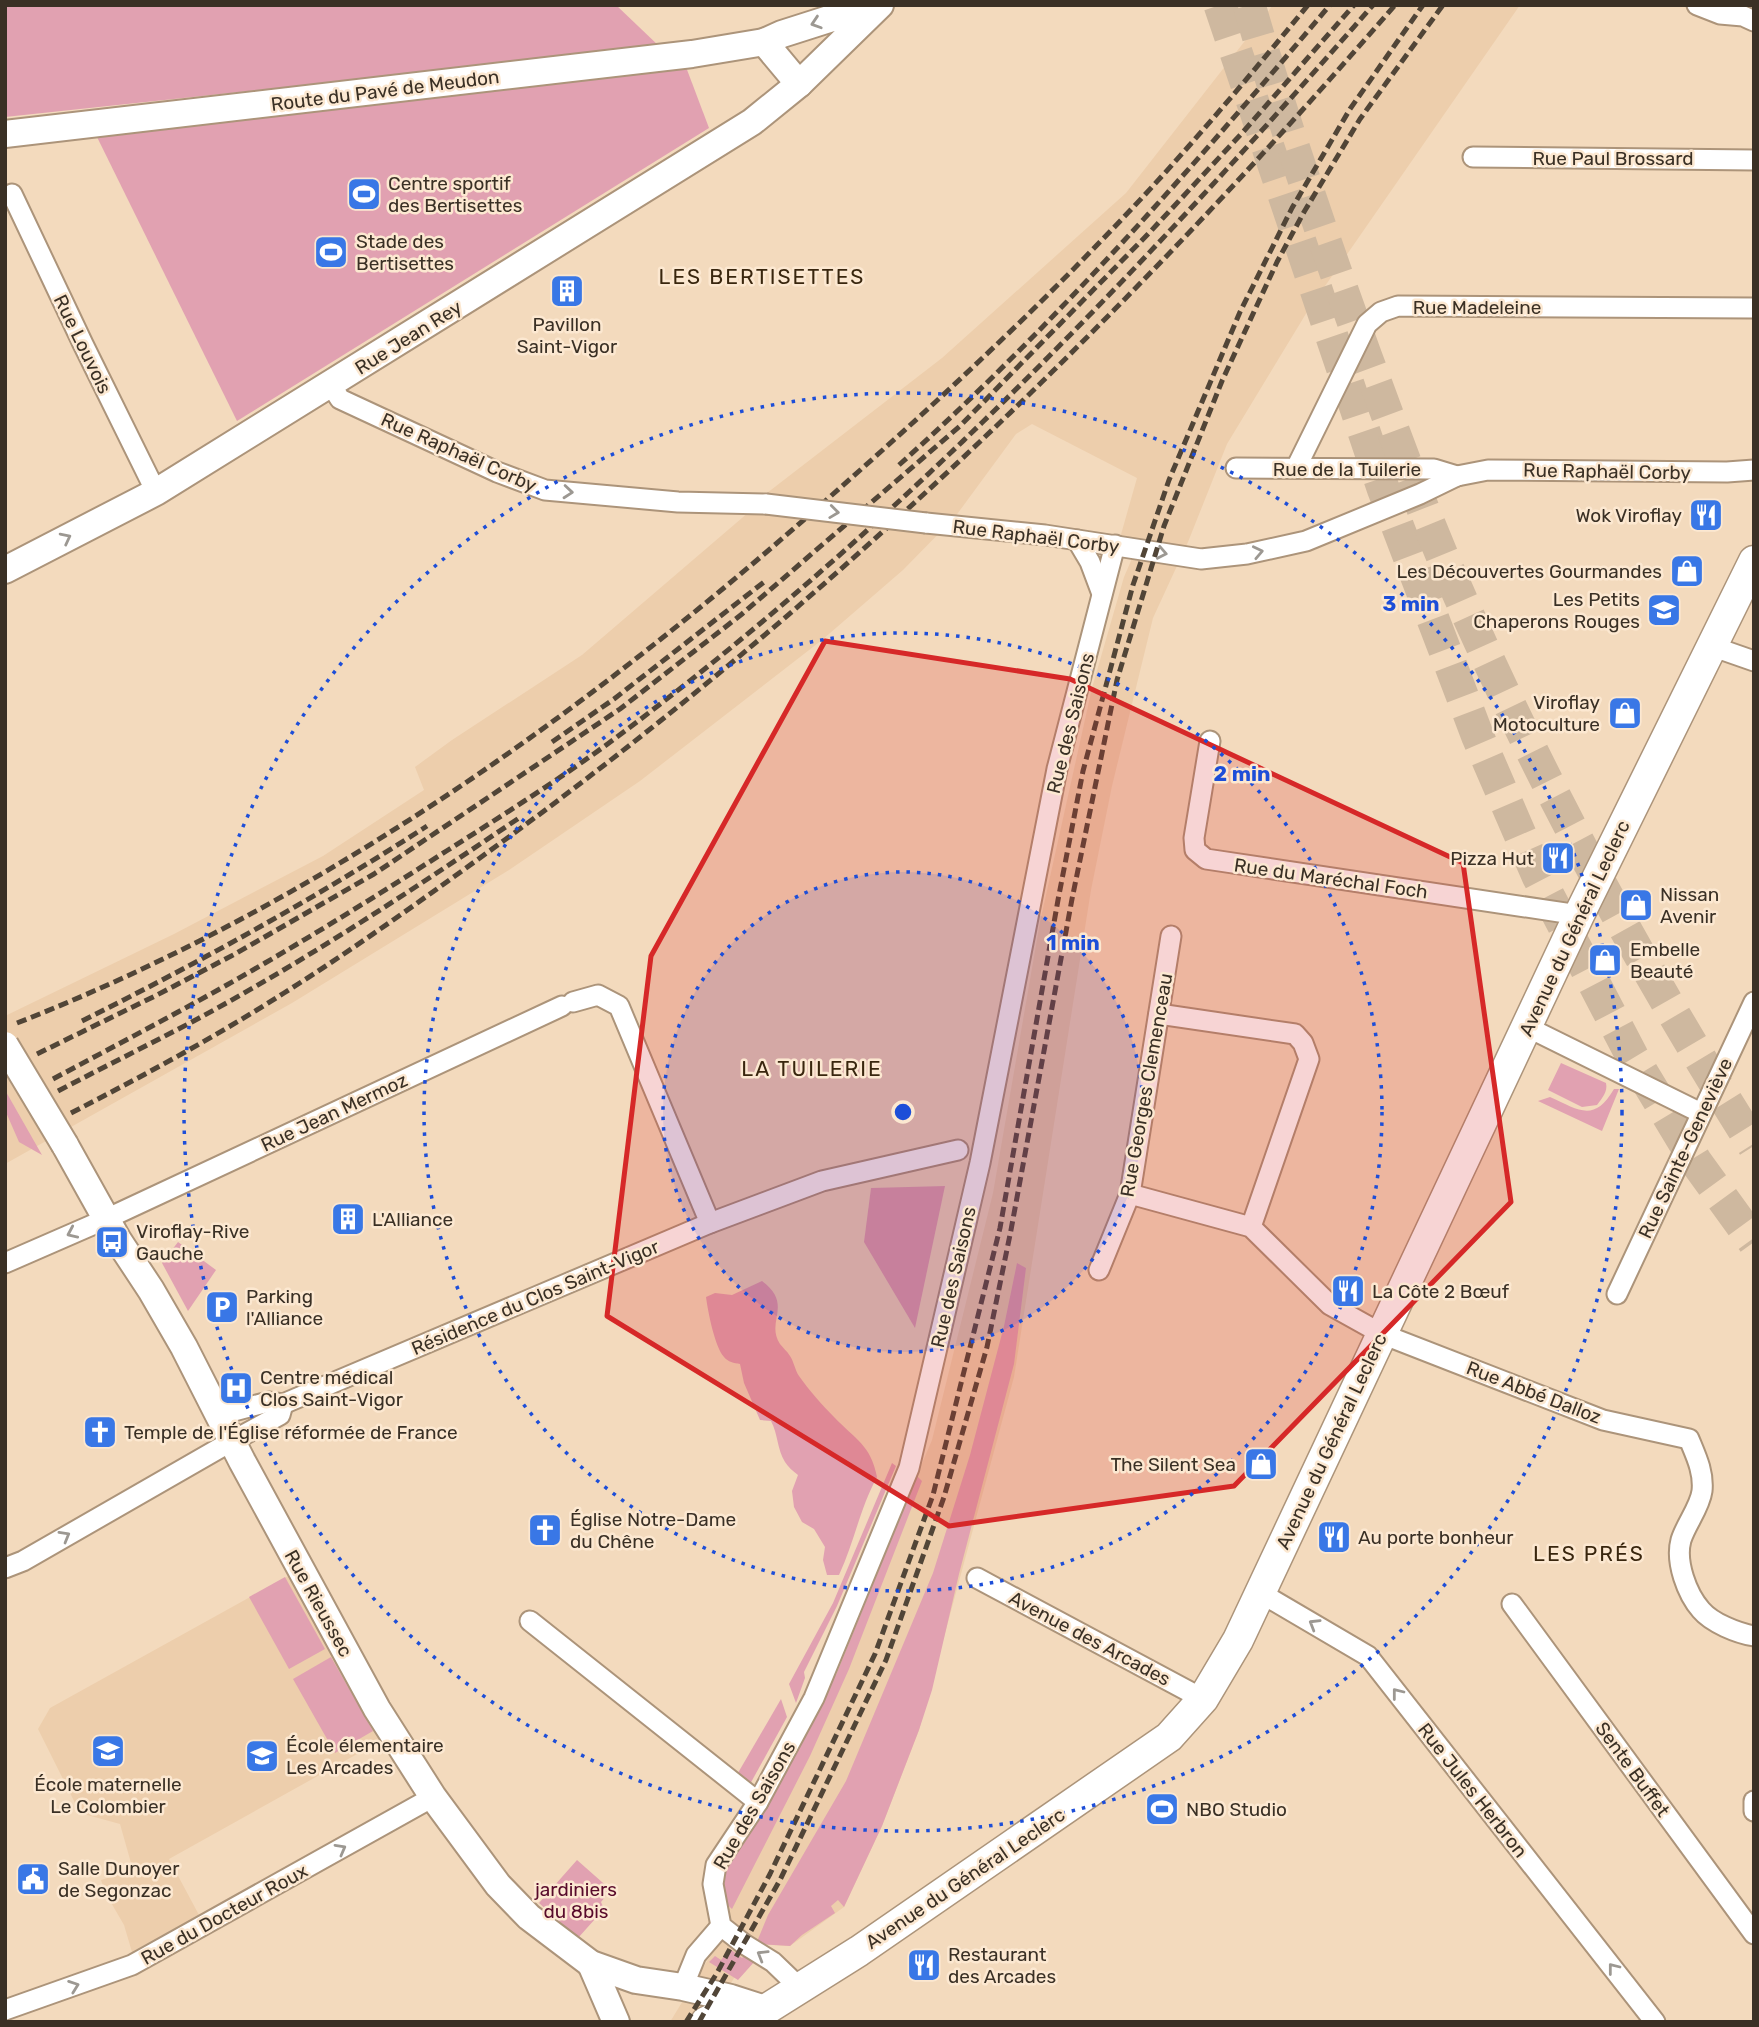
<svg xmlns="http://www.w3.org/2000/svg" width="1759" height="2027" font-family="Rubik,sans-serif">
  <rect width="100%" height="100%" fill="#f3dabd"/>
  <!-- built -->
  <g fill="#edceac">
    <polygon points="1273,5 1520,5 1307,312 1227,444 1188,542 1153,618 1112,786 1091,890 1014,1377 919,1730 882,1826 844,1907 790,1946 755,1944 707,2022 670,2022 729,1925 721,1883 749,1823 801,1745 932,1440 993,1193 1040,922 1092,688 1124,577 1140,540 1120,538 1137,478 1032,424 1016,434 955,517 903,570 822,640 640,781 509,870 292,1003 5,1164 5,1016 174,934 323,856 424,790 415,767 452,740 582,655 749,512 767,493 942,358 1126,193"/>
    <polygon points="290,1575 384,1739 169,1859 199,1915 132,1952 124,1925 106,1894 101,1880 133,1870 120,1824 80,1813 38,1729 50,1708"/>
  </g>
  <!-- green -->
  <g fill="#e1a1b1">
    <polygon points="5,5 616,5 660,47 5,117"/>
    <polygon points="686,67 709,128 237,421 97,137"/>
    <path d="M 1561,1063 L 1606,1083 C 1608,1092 1602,1098 1597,1105 L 1582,1107 L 1548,1090 Z"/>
    <path d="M 1614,1089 L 1619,1089 L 1602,1131 L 1538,1101 L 1550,1097 C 1579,1110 1594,1123 1614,1089 Z"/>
    <polygon points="5,1090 42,1155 19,1142 5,1110"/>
    <polygon points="945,1186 915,1328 864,1242 871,1188"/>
    <polygon points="178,1242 216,1270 188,1311 162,1263"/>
    <polygon points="1017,1263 1026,1268 1014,1364 959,1574 932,1690 919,1730 882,1826 844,1907 838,1900 831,1906 835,1913 802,1935 790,1946 756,1944 768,1915 846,1781 933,1573 970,1455 1004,1326"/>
    <path d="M 762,1281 C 794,1305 765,1321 780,1344 C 783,1348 787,1351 790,1356 C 794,1362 795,1370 799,1376 C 809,1390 822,1405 834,1417 C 855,1439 871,1445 877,1477 C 860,1508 854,1543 839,1575 L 827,1575 L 823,1560 L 825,1547 L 814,1529 L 802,1522 L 794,1507 L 792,1491 L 798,1475 C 793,1471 788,1467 785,1462 C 777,1449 778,1434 771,1421 L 760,1420 L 744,1383 L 740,1364 C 734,1363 728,1362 724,1357 C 715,1347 708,1312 706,1297 L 715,1293 L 732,1295 Z"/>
    <polygon points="892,1463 896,1466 837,1606 804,1672 805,1678 796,1703 789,1684 833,1603"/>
    <path d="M 917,1476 L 922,1481 L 849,1669 L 810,1756 L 732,1909 C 717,1896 722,1879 726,1861 L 801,1745 L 829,1680 L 836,1675 Z"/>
    <polygon points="285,1577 325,1649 289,1669 249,1597"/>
    <polygon points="331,1657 373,1731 335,1753 293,1679"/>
    <polygon points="781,1699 787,1717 749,1786 735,1778"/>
    <polygon points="577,1860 611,1890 601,1902 604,1909 578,1938 539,1903"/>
    <polygon points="730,1949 742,1958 745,1955 755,1961 738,1980 709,1962 715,1956 721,1960"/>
  </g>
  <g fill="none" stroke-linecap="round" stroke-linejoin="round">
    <!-- highway-tunnel -->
    <g stroke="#ceb89f" stroke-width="33" stroke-dasharray="33 17" stroke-linecap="butt">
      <polyline points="1220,5 1383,488 1478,737 1538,876 1632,1056 1696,1162 1754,1242"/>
      <path d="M 1249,5 C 1284,124 1324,241 1366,357 C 1396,438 1425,519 1460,597 C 1544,788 1643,970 1754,1146"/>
    </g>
    <!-- street casing -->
    <g stroke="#ac947a" stroke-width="23">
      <g id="street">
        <polyline points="1697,5 1720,14 1743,16 1754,21"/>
        <polyline points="1473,157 1754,160"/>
        <polyline points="12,194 83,344 156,492"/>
        <polyline points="331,385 340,399 497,472 545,490 678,502 766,504"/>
        <polyline points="1236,468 1434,469 1457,476"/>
        <polyline points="1296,468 1367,324 1381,312 1398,306 1754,308"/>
        <polyline points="926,523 1045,535 1201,559 1247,554 1306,541 1420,494 1457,476 1488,470 1727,472 1754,470"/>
        <polyline points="1077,540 1090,562 1102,594"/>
        <polyline points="1711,646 1754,661"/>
        <polyline points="1210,741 1194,838 1195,850 1206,859 1579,915"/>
        <polyline points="573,1002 598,995 619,1006 710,1223"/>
        <polyline points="1159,1014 1295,1034 1303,1043 1309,1059 1251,1227"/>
        <polyline points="1527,1027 1701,1113"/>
        <path d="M 1130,1194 L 1251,1227 L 1330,1305 L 1382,1334 L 1603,1420 L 1689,1439 C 1696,1456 1704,1472 1702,1491 C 1700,1507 1686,1524 1681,1540 C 1675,1562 1687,1594 1701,1610 C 1712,1623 1737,1633 1754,1636"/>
        <polyline points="5,1263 106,1219 562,1006"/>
        <polyline points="1099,1270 1130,1194 1171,936"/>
        <polyline points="1617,1294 1754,1002"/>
        <polyline points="219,1415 268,1402 283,1404 710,1223 822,1181 958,1150"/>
        <polyline points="5,1568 23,1561 225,1445 280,1415 283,1404"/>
        <polyline points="977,1578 1203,1699"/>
        <polyline points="1259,1592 1368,1656 1655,2022"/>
        <polyline points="1512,1604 1754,1934"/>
        <polyline points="530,1621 758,1802"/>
        <polyline points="1754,1801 1754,1811"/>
        <polyline points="683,1987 696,1955 721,1926"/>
        <polyline points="800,1988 773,1962 744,1944 721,1926 713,1884 716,1865 758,1802 814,1698 909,1468 980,1163 1057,769 1115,545"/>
        <polyline points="5,2010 132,1965 433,1797"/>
      </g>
    </g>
    <!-- secondary casing -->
    <g stroke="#ac947a" stroke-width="30">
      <g id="secondary">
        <polyline points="764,42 799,84"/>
        <polyline points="5,134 692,54 764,42 782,34 829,19 871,12"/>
        <polyline points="5,570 156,492 752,122 799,84 880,5"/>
        <polyline points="65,1145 118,1240 151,1290 184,1347 242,1461 377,1709 433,1797 498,1885 529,1917 591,1964 636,1980 683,1987 731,1998 768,2010"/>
        <polyline points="591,1964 616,2022"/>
      </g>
    </g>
    <!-- primary casing -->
    <g stroke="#ac947a" stroke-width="33">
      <g id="primary">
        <polyline points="706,2022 715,2018 728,2022"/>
        <polyline points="746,2022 859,1951 1169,1737 1203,1699 1238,1640 1579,915 1754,561"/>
      </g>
    </g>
    <!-- street -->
    <use href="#street" stroke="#fff" stroke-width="19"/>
    <!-- secondary -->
    <use href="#secondary" stroke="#fff" stroke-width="26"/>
    <!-- primary -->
    <use href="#primary" stroke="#fff" stroke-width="30"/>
    <!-- rail -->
    <g stroke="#514537" stroke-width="5" stroke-dasharray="10 5" stroke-linecap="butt">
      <path d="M 899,465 C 1055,325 1194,166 1330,5"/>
      <polyline points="552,742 614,699 764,582"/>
      <path d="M 82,1021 C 200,962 316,898 427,826"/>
      <path d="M 17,1023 C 319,905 591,709 832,495 C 932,407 1030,316 1122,219 C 1187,151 1248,78 1308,5"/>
      <polyline points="37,1054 157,995 235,954 374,874 620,709 742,614 960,426 1150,232 1243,132 1354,5"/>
      <path d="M 53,1079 C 124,1041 195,1004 265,963 C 327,927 387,889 448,850 C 503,815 560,779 613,740 C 897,528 1141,271 1373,5"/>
      <path d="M 58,1091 C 102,1068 146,1046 190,1023 C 304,962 412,890 519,818"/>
      <path d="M 71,1113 C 143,1076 215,1037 284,993 C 360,945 433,892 506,839 C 833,600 1130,312 1395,5"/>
      <polyline points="686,2022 717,1973 770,1874 875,1654 933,1495 1000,1228 1058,900 1083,771 1133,585 1169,480 1240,312 1292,208 1350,109 1423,5"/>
      <polyline points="699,2022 780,1880 886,1660 944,1497 987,1347 1011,1230 1072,899 1117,680 1164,526 1222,381 1277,262 1304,212 1360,119 1443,5"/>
    </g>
    <!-- street-bridge casing -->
    <g stroke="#ac947a" stroke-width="23" stroke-linecap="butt">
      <polyline id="street-bridge" points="766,504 926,523"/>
    </g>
    <!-- secondary-bridge casing -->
    <g stroke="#ac947a" stroke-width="30" stroke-linecap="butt">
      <polyline id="secondary-bridge" points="5,1045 65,1145"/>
    </g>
    <!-- street-bridge -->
    <use href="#street-bridge" stroke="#fff" stroke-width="19"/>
    <!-- secondary-bridge -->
    <use href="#secondary-bridge" stroke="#fff" stroke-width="26"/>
  </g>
  <!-- one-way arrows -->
  <defs><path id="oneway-chevron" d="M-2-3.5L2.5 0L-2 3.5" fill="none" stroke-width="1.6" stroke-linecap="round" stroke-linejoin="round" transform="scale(1.75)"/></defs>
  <g stroke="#9c9892">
    <use href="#oneway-chevron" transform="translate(816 23) rotate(162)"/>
    <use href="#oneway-chevron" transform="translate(568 492) rotate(5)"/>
    <use href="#oneway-chevron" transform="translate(834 512) rotate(7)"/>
    <use href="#oneway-chevron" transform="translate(66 538) rotate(-27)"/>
    <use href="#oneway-chevron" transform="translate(1258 552) rotate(-12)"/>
    <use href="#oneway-chevron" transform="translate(1162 553) rotate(11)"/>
    <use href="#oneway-chevron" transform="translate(72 1233) rotate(156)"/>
    <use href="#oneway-chevron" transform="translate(65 1536) rotate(-30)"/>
    <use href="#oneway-chevron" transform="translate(1314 1624) rotate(-149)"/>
    <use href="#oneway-chevron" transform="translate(1397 1693) rotate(-128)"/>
    <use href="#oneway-chevron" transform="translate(341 1849) rotate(-29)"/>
    <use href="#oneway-chevron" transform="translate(762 1955) rotate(-149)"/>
    <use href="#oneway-chevron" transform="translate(1613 1968) rotate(-128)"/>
    <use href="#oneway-chevron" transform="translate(74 1986) rotate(-20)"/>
  </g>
  <!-- marked area -->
  <path fill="#d62828" fill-opacity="0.2" stroke="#d62828" stroke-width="5" stroke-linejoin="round" d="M 825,641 L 1070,679 L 1463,863 L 1511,1202 L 1234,1486 L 949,1526 L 607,1316 L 651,956 Z"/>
  <!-- distance rings -->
  <circle cx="903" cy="1112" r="240" fill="#1d4ed8" fill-opacity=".12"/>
  <g fill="none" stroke="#1d4ed8" stroke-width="3.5" stroke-dasharray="3.5 7">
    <circle cx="903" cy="1112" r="240"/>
    <circle cx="903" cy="1112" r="479"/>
    <circle cx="903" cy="1112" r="719"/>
  </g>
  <!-- icons -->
  <defs>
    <g id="stadium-square" transform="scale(1.75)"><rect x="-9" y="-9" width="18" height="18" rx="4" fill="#3977e6" stroke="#fce8d1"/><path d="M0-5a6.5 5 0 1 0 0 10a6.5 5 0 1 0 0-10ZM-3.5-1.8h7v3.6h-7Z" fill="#fff"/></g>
    <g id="building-square" transform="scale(1.75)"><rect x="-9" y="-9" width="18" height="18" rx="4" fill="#3977e6" stroke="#fce8d1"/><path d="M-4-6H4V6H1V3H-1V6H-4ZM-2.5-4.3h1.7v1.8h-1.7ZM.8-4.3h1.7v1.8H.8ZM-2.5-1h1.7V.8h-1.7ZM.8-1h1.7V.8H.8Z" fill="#fff"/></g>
    <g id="restaurant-square" transform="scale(1.75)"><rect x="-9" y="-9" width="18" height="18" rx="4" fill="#3977e6" stroke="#fce8d1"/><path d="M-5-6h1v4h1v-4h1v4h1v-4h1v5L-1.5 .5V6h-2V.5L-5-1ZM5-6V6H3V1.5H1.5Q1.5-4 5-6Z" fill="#fff"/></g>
    <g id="shop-square" transform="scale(1.75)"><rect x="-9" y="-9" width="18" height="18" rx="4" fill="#3977e6" stroke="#fce8d1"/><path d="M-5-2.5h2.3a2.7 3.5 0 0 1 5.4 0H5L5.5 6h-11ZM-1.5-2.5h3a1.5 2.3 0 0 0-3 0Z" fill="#fff"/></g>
    <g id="school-square" transform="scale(1.75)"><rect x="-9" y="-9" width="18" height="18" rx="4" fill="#3977e6" stroke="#fce8d1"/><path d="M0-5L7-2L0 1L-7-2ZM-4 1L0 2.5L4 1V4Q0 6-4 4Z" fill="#fff"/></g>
    <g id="bus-square" transform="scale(1.75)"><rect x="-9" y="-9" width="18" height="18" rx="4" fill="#3977e6" stroke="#fce8d1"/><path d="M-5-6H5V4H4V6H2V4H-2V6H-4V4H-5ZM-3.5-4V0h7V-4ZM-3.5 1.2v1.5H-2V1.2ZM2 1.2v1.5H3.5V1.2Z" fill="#fff"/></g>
    <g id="parking-square" transform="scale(1.75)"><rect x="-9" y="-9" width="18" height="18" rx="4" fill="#3977e6" stroke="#fce8d1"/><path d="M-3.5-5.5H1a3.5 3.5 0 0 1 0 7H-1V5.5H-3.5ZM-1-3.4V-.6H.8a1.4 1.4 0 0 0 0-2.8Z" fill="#fff"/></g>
    <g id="hospital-square" transform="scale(1.75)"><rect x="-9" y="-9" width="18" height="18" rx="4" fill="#3977e6" stroke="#fce8d1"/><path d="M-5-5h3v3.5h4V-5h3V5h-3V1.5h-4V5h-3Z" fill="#fff"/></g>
    <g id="church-square" transform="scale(1.75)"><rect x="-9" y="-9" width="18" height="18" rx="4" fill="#3977e6" stroke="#fce8d1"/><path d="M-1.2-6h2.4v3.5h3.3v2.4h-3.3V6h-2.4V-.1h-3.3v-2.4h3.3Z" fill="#fff"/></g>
    <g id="civic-square" transform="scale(1.75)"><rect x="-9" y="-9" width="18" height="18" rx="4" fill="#3977e6" stroke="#fce8d1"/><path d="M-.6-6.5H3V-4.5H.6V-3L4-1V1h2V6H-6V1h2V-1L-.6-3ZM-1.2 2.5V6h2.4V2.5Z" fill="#fff"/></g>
  </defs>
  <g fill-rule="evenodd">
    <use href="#stadium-square" x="364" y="194"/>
    <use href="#stadium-square" x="331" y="252"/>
    <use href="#building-square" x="567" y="291"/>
    <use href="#restaurant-square" x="1706" y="515"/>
    <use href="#shop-square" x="1687" y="571"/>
    <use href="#school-square" x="1664" y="610"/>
    <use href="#shop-square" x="1625" y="713"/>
    <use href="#restaurant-square" x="1558" y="858"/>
    <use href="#shop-square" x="1636" y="905"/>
    <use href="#shop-square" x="1605" y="960"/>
    <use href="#building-square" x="348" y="1219"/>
    <use href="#bus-square" x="112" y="1242"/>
    <use href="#restaurant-square" x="1348" y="1291"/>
    <use href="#parking-square" x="222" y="1307"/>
    <use href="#hospital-square" x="236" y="1388"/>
    <use href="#church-square" x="100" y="1432"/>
    <use href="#shop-square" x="1261" y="1464"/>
    <use href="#church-square" x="545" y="1530"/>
    <use href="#restaurant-square" x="1334" y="1537"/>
    <use href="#school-square" x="108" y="1751"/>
    <use href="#school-square" x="262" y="1756"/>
    <use href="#stadium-square" x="1162" y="1809"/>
    <use href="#civic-square" x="33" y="1879"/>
    <use href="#restaurant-square" x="924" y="1965"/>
  </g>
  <g text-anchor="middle" stroke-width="5" stroke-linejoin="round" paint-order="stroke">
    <!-- street labels -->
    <g font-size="19" fill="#3a3025" stroke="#fce8d1">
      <text transform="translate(385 90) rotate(-7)" y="7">Route du Pavé de Meudon</text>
      <text x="1613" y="165">Rue Paul Brossard</text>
      <text x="1477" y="314">Rue Madeleine</text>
      <text transform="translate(408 337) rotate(-32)" y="7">Rue Jean Rey</text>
      <text transform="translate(83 344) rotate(64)" y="7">Rue Louvois</text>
      <text transform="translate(459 452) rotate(24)" y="7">Rue Raphaël Corby</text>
      <text x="1347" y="476">Rue de la Tuilerie</text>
      <text transform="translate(1607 471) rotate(1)" y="7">Rue Raphaël Corby</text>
      <text transform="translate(1036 536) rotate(7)" y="7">Rue Raphaël Corby</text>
      <text transform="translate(1070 723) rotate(-76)" y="7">Rue des Saisons</text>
      <text transform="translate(1331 878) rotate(8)" y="7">Rue du Maréchal Foch</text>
      <text transform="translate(1574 928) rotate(-65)" y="7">Avenue du Général Leclerc</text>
      <text transform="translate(1146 1085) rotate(-80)" y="7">Rue Georges Clemenceau</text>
      <text transform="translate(334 1112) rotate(-25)" y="7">Rue Jean Mermoz</text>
      <text transform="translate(1685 1148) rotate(-65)" y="7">Rue Sainte-Geneviève</text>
      <text transform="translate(953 1277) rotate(-77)" y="7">Rue des Saisons</text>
      <text transform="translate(535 1297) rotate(-23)" y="7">Résidence du Clos Saint-Vigor</text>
      <text transform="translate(1534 1392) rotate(21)" y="7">Rue Abbé Dalloz</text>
      <text transform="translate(1331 1441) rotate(-65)" y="7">Avenue du Général Leclerc</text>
      <text transform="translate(319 1603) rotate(61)" y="7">Rue Rieussec</text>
      <text transform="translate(1090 1638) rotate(28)" y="7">Avenue des Arcades</text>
      <text transform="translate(1633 1769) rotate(54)" y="7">Sente Buffet</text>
      <text transform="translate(1473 1790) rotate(52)" y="7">Rue Jules Herbron</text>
      <text transform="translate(754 1805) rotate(-60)" y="7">Rue des Saisons</text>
      <text transform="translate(965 1878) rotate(-34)" y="7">Avenue du Général Leclerc</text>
      <text transform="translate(224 1914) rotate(-29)" y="7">Rue du Docteur Roux</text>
    </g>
    <!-- poi labels -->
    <g font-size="19" fill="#3a3025" stroke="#fce8d1" text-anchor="start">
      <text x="388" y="190">Centre sportif<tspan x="388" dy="22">des Bertisettes</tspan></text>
      <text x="356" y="248">Stade des<tspan x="356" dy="22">Bertisettes</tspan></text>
      <text x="567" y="331" text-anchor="middle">Pavillon<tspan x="567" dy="22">Saint-Vigor</tspan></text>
      <text x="1682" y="522" text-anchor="end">Wok Viroflay</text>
      <text x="1662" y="578" text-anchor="end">Les Découvertes Gourmandes</text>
      <text x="1640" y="606" text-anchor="end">Les Petits<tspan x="1640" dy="22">Chaperons Rouges</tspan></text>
      <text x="1600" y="709" text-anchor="end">Viroflay<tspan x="1600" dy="22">Motoculture</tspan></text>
      <text x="1534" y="865" text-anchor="end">Pizza Hut</text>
      <text x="1660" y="901">Nissan<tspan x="1660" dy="22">Avenir</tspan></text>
      <text x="1630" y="956">Embelle<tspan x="1630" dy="22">Beauté</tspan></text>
      <text x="372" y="1226">L'Alliance</text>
      <text x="136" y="1238">Viroflay-Rive<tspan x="136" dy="22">Gauche</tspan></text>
      <text x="1372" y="1298">La Côte 2 Bœuf</text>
      <text x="246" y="1303">Parking<tspan x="246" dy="22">l'Alliance</tspan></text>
      <text x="260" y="1384">Centre médical<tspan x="260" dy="22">Clos Saint-Vigor</tspan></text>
      <text x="124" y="1439">Temple de l'Église réformée de France</text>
      <text x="1236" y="1471" text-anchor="end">The Silent Sea</text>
      <text x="570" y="1526">Église Notre-Dame<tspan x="570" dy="22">du Chêne</tspan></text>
      <text x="1358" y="1544">Au porte bonheur</text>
      <text x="286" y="1752">École élementaire<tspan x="286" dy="22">Les Arcades</tspan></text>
      <text x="108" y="1791" text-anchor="middle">École maternelle<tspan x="108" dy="22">Le Colombier</tspan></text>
      <text x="1186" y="1816">NBO Studio</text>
      <text x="58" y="1875">Salle Dunoyer<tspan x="58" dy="22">de Segonzac</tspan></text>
      <text x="948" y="1961">Restaurant<tspan x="948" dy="22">des Arcades</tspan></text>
    </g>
    <!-- park labels -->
    <g font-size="19" fill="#580a2b" stroke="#fce8d1">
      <text x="576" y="1896">jardiniers<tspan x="576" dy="22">du 8bis</tspan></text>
    </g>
    <!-- neighbourhood labels -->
    <g font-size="21" letter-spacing="2" fill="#39260e" stroke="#fce8d1">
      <text x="762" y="284">LES BERTISETTES</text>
      <text x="812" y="1076">LA TUILERIE</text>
      <text x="1589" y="1561">LES PRÉS</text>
    </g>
  </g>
  <circle cx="903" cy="1112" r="10" fill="#1d4ed8" stroke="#fce8d1" stroke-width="3.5"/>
  <g font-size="21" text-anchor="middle" font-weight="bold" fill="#1d4ed8" stroke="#fce8d1" stroke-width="5" stroke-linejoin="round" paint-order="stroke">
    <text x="1411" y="611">3 min</text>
    <text x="1242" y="781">2 min</text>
    <text x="1073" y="950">1 min</text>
  </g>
  <!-- border -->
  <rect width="1759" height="2027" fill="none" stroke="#3a3025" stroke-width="14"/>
</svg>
